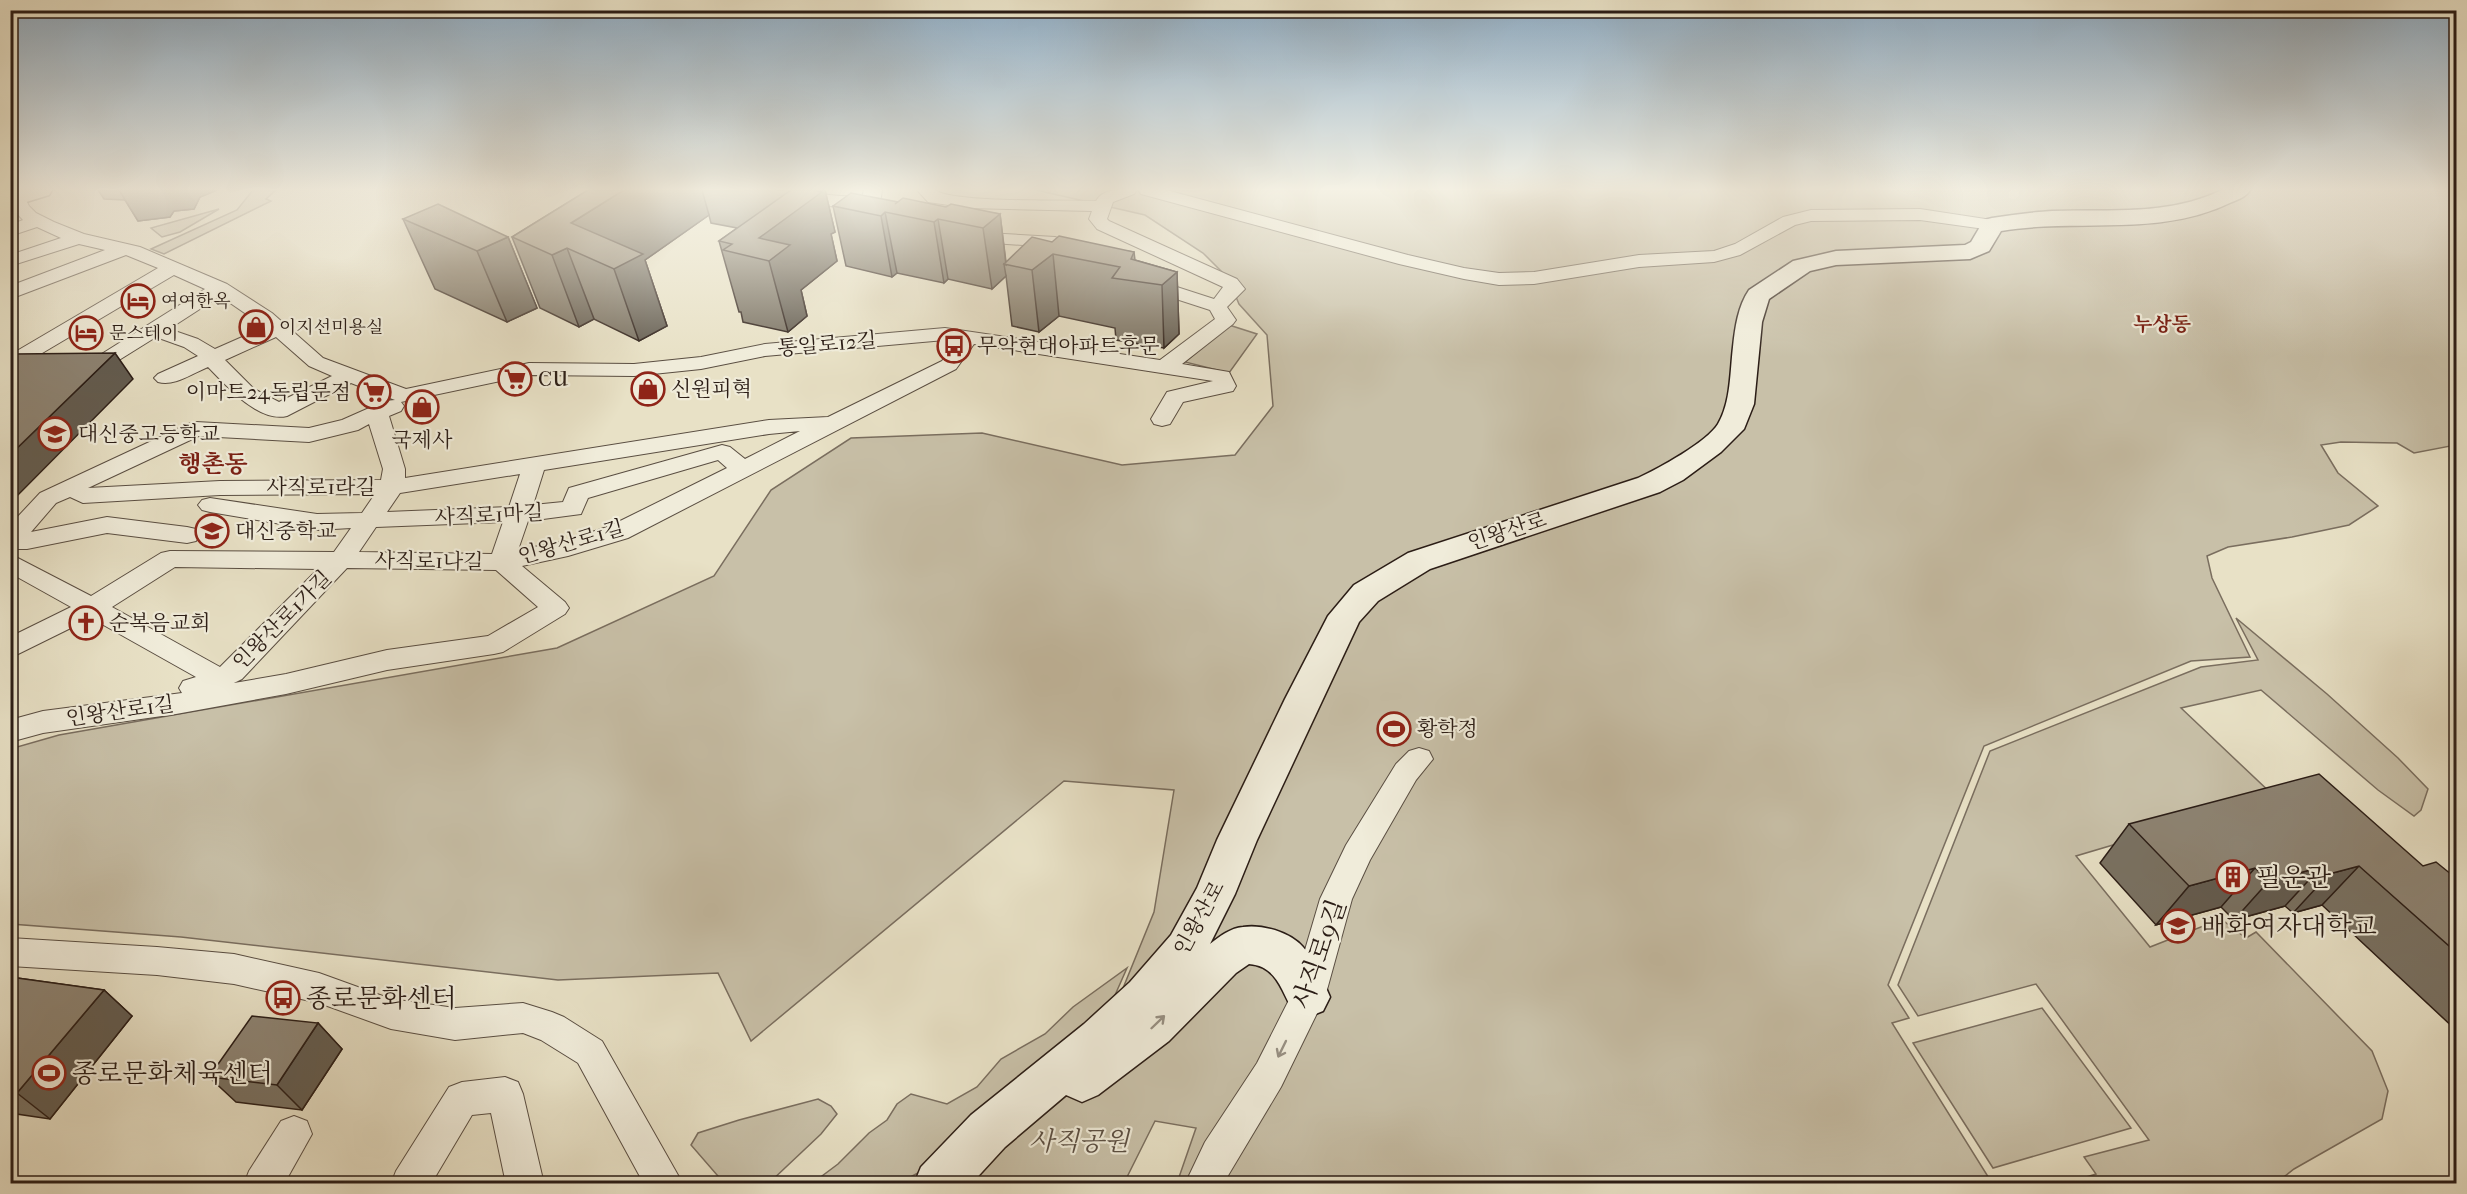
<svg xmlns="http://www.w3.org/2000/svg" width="2467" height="1194" font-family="'IM FELL French Canon','Noto Serif KR',serif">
  <rect width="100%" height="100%" fill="#e8e1c6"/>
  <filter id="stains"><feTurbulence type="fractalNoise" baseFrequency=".00333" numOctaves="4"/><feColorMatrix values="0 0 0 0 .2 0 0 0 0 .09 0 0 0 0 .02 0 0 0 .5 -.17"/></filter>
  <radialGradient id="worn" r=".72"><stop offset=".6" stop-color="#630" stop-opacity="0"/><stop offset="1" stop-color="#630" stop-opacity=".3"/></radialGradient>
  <!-- green -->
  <g fill="#c8c0a8" stroke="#7a6e5f" stroke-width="1.5">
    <polygon points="253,190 276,190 266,199 271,201 164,254 151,249 237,210"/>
    <polygon points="1036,190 2456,190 2456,445 2414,453 2397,443 2341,442 2321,445 2338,473 2378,506 2349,525 2292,537 2228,547 2207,556 2212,578 2250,657 2191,661 1984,746 1888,985 1909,1018 1892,1023 1992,1183 1177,1183 1196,1128 1155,1121 1124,1183 963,1183 1086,1079 1154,912 1174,790 1064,781 751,1041 718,973 558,980 181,937 11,924 10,749 59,735 557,648 714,576 771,490 851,438 982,433 1122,465 1235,455 1273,406 1267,335 1239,304 1228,278 1203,253 1145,215"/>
    <polygon points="219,209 180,232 162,237 151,228"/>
    <polygon points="1229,325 1257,334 1229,373 1185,362"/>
    <polygon points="2236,618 2327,694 2398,758 2428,789 2421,810 2414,816 2378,790 2261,690 2181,708 2275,797 2076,856 2150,947 2221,919 2246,938 2256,932 2372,1051 2388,1091 2382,1119 2294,1169 2276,1183 2067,1183 2096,1174 2084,1157 2149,1140 2036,984 1918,1016 1898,985 1990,751 2201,667 2258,660"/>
    <polygon points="1127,968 1100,1029 974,1133 918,1173 899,1183 815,1184 814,1182 838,1164 869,1133 887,1120 897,1104 911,1094 947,1104 977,1087 1001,1059 1045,1034 1073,1007"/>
    <polygon points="2042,1008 2131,1128 1993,1168 1913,1043"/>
    <polygon points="818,1099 831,1106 837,1114 821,1134 769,1183 724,1183 691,1145 698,1133 739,1120"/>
  </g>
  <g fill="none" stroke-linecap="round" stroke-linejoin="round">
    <!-- street casing -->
    <g stroke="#5a4e42" stroke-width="2">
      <g id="street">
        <path d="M 749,190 C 787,189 824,196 862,197 L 864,190 L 882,190 L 879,210 L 892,223 L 889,227 C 876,230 865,221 861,208 L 826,206 L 758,195 L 752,194 Z"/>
        <path d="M 917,190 L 936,190 C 949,203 1071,200 1096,201 C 1104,187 1123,190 1137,190 L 1134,194 L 1113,202 L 1107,219 L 1109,221 L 1237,279 L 1245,289 L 1227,307 L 1236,320 L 1233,324 L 1182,364 L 1229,372 L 1236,386 L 1233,391 L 1183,402 L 1170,424 L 1162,426 L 1154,424 L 1151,419 L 1167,392 L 1213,381 L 974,344 L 956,369 L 628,538 L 568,556 L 522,566 L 565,602 L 569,608 L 565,614 L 503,652 L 494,654 L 387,670 L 286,694 L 176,714 L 43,733 L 10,742 L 10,720 L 43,711 L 182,693 L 179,688 L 183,681 L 196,677 L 91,618 L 10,658 L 10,637 L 71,607 L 10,573 L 10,554 L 91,596 L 161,553 L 170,551 L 334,552 L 351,528 L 317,530 L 210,512 L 202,510 L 198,505 L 202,500 L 210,498 L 317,514 L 362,513 L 375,494 L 220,495 L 83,503 L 70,497 L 56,503 L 31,532 L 107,517 L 187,527 L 196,529 L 199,535 L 196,541 L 187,543 L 107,533 L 27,549 L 10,549 L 10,525 L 40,493 L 188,424 L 196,422 L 309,428 L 342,420 L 385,401 L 395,400 L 351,383 L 287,416 C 258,423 226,385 208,367 C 193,373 174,387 158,382 L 154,378 L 158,374 L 198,356 L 184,347 L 156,337 L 95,375 L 88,377 L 81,375 L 78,371 L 81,367 L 205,289 L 174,275 L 17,368 L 10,370 L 10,355 L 158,268 L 126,255 L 10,299 L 10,286 L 105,250 L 79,244 L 10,266 L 10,255 L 61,238 L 37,227 L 10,236 L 10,225 L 23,220 L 12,208 L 11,194 L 23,194 L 29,206 L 36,213 L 54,222 L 84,234 L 140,247 L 227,284 L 272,313 L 323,358 L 406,389 L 529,363 L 634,364 L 701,357 L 765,344 L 945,328 L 1160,360 L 1215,319 L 1210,310 L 1139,287 L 1136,283 L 1139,279 L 1146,277 L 1214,299 L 1223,287 L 1097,229 L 1089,219 L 1092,211 L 969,208 L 928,202 ZM 220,296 L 265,327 L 215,349 L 198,339 L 169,329 ZM 276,337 L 309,366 L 332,376 L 279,402 L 254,389 L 225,360 ZM 945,340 L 955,342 L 942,361 L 828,417 L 769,420 L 405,478 L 405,469 L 389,416 L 401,411 L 404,406 L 401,402 L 529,375 L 634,376 L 701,369 L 765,356 ZM 369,424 L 383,469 L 381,480 L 220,481 L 88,488 L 199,436 L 309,442 L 358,430 ZM 800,431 L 745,459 L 730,447 L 722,445 L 569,488 L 563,502 L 533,505 L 544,470 L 769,434 ZM 718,460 L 727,468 L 610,526 L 565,541 L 518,550 L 528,521 L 581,514 L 588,498 ZM 520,474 L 509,507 L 387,512 L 400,493 ZM 503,522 L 492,554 L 359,552 L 376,527 ZM 175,567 L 318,569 L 220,667 L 112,607 ZM 347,568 L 496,570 L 538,607 L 488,636 L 387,650 L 286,674 L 234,683 L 242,679 Z"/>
        <polygon points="1138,190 1166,190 1408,255 1464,268 1499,273 1534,272 1639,255 1714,251 1735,244 1783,217 1811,210 1920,209 1992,220 1998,221 2001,225 1998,229 1992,230 1920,220 1811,221 1795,225 1740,255 1714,262 1639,267 1534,284 1499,285 1464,279 1399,264 1141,194"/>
        <polygon points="969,232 1055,237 1092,251 1094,255 1092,259 1078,259 1052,247 963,241 960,237 963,233"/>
        <polygon points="1419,748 1429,751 1433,759 1416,780 1370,860 1352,899 1325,997 1281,1087 1223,1184 1185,1184 1205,1142 1257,1063 1292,994 1320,899 1346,845 1396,764 1409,751"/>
        <polygon points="10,938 157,947 234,954 319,973 391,999 455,1008 523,1003 552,1012 564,1017 602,1041 683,1184 644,1184 578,1063 541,1040 523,1033 455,1040 391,1029 319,1003 234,984 157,975 10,966"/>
        <polygon points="505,1077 518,1082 523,1094 544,1184 506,1184 491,1113 472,1115 431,1184 391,1184 396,1171 449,1087 462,1082"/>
        <polygon points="294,1116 307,1121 312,1134 284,1184 244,1184 249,1171 281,1121"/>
      </g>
    </g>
    <!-- secondary casing -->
    <g stroke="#2b1d16" stroke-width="3">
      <path id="secondary" d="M 2222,190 L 2250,190 C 2246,197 2239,199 2232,202 C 2160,238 2077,218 2001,231 L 1989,251 L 1970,259 L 1836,265 L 1810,271 L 1769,299 L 1762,322 L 1754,404 L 1744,429 L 1721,452 L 1683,480 L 1660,492 L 1430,569 L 1378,601 L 1359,622 L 1257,840 L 1235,894 L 1210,944 C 1219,937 1230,928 1243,927 C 1262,924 1290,932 1303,947 C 1315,960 1323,981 1330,997 L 1323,1011 L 1308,1017 L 1293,1011 C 1281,989 1276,966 1249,964 L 1236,973 L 1169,1041 L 1098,1095 L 1082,1102 L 1066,1095 L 1005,1147 L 971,1184 L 914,1184 L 921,1167 L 971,1115 L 1084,1024 L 1130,982 L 1171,935 L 1197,888 L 1217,840 L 1285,699 L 1328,616 L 1354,585 L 1408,553 L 1638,478 C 1658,469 1707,442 1718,424 C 1731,402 1730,372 1733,347 C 1735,328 1738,306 1749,290 L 1793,261 L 1836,251 L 1965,245 L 1971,242 L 1984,220 L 1992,218 C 2012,215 2032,212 2052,211 C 2111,209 2168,216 2222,190 Z"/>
    </g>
    <!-- primary casing -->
    <g stroke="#2b1d16" stroke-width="3">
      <polygon id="primary" points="19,190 52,190 49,195 10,207 10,192"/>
    </g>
    <!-- street -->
    <use href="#street" fill="#f0ecda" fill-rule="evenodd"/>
    <!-- secondary -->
    <use href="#secondary" fill="#f0ecda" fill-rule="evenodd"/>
    <!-- primary -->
    <use href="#primary" fill="#e8e1c6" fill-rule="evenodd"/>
  </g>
  <!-- wall -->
  <g fill="#797162" stroke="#2b1d16" stroke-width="1.5">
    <polygon points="98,190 217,190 200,197 194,209 174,211 170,217 138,221 125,200 104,199"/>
    <polygon points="588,190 825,190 835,232 831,234 837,261 801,290 807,316 788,332 743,322 741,312 739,312 719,241 737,228 711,223 709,215 645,260 667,326 639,341 594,319 579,327 540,308 512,237"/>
    <polygon points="898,202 1000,214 1006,262 1052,242 1134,252 1135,260 1177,272 1179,334 1164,348 1116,340 1115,328 1059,316 1039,332 1012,326 1006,276 992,289 948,279 944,283 897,273 892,277 846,266 833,206"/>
    <polygon points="403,219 508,237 537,308 507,322 435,289"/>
    <polygon points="2129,824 2423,866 2457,879 2457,1031 2322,905 2293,913 2285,906 2234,920 2221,907 2156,925 2100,863"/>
    <polygon points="10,977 104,990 132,1016 50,1119 10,1113"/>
    <polygon points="318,1023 342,1049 302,1110 236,1102 209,1077"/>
  </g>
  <!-- shaded-wall -->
  <g fill="#635c50" stroke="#2b1d16" stroke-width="1.5">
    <polygon points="119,190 217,190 200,197 194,209 174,211 170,217 138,221"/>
    <polygon points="624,190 702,190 709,215 645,260 667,326 639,341 614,269 571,223"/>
    <polygon points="804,190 825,190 835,232 831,234 837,261 801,290 807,316 788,332 769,261 759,238"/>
    <polygon points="885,212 897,273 892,277 881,216"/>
    <polygon points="1000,214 1006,265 1004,264 1006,276 992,289 983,228"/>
    <polygon points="938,219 948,279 944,283 934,222"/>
    <polygon points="508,237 537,308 507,322 477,251"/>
    <polygon points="567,248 594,319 579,327 552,255"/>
    <polygon points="1053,254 1059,316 1039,332 1032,270"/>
    <polygon points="1177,272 1179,334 1164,348 1162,285"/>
    <polygon points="115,353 133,379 10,503 10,455"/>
    <polygon points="2359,866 2322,905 2293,913 2329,874"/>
    <polygon points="2321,867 2285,906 2234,920 2269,881"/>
    <polygon points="2255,868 2221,907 2156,925 2189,886"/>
    <polygon points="104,990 132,1016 50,1119 17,1093"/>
    <polygon points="318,1023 342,1049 302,1110 277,1085"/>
  </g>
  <!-- building -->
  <g fill="#8d8372" stroke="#2b1d16" stroke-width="1.5">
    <polygon points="588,190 624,190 571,223 643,254 614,269 567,248 552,255 512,237"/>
    <polygon points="791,190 812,190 822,192 759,238 790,245 769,261 723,250 732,244 719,241"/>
    <polygon points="851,193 898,202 895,204 903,198 946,207 951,204 1000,214 983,228 938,219 934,222 885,212 881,216 833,206"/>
    <polygon points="438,204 508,237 477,251 403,219"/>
    <polygon points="1059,236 1134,252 1131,259 1177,272 1162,285 1112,278 1120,267 1053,254 1032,270 1004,264 1032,237 1052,242"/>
    <polygon points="115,353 10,455 10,357 14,354"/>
    <polygon points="2319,774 2423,866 2436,862 2457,879 2457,953 2359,866 2329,874 2321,867 2269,881 2255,868 2189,886 2129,824"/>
    <polygon points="10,977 104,990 17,1093 10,1092"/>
    <polygon points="252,1016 318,1023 277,1085 209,1077"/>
  </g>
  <!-- one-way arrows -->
  <defs><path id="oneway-shaft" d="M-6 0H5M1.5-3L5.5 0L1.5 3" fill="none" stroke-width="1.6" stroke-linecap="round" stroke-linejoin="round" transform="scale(1.5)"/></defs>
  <g stroke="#978f82">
    <use href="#oneway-shaft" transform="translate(1158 1022) rotate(-44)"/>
    <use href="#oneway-shaft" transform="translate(1282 1049) rotate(116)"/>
  </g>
  <!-- sky -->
  <linearGradient id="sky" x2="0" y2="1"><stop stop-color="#8eabc2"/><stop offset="0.53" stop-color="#f5f2e5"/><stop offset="1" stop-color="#f5f2e5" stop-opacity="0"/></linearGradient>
  <rect width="2467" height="357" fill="url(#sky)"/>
  <!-- icons -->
  <defs>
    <g id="hotel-ring" transform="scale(1.725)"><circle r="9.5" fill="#f0ecda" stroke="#8f2418" stroke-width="1.5"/><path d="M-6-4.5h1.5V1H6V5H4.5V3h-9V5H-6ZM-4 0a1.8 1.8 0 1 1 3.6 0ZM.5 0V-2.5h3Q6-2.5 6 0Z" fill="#8f2418"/></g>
    <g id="shop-ring" transform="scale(1.725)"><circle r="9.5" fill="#f0ecda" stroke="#8f2418" stroke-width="1.5"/><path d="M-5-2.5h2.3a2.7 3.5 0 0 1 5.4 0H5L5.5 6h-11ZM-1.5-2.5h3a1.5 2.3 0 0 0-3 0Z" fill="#8f2418"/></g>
    <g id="bus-ring" transform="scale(1.725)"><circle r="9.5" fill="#f0ecda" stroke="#8f2418" stroke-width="1.5"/><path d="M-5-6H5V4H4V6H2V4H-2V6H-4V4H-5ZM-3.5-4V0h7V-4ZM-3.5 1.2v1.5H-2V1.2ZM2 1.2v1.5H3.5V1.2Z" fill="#8f2418"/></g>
    <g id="supermarket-ring" transform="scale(1.725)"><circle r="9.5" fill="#f0ecda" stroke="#8f2418" stroke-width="1.5"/><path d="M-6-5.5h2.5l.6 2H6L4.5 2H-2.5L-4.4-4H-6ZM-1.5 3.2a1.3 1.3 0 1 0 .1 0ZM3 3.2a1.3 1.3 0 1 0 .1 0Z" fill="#8f2418"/></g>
    <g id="school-ring" transform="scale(1.725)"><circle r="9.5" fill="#f0ecda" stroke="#8f2418" stroke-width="1.5"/><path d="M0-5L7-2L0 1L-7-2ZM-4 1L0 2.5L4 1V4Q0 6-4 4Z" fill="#8f2418"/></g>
    <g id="church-ring" transform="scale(1.725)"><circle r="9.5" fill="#f0ecda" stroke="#8f2418" stroke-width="1.5"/><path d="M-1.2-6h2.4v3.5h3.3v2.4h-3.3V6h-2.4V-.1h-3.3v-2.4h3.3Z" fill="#8f2418"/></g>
    <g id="stadium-ring" transform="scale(1.725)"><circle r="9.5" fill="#f0ecda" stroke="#8f2418" stroke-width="1.5"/><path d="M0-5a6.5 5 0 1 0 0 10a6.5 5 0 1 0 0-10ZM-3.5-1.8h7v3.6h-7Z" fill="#8f2418"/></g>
    <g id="building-ring" transform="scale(1.725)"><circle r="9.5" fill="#f0ecda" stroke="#8f2418" stroke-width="1.5"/><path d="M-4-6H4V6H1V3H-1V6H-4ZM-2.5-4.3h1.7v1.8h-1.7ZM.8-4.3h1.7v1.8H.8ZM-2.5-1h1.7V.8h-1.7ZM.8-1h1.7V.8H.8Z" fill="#8f2418"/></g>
    <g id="university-ring" transform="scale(1.725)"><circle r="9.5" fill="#f0ecda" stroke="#8f2418" stroke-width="1.5"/><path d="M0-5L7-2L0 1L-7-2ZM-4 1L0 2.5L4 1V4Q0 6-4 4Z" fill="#8f2418"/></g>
  </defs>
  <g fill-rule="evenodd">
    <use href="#hotel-ring" x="138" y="301"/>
    <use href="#shop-ring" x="256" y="327"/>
    <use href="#hotel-ring" x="86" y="333"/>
    <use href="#bus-ring" x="954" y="346"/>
    <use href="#supermarket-ring" x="515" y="379"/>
    <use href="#shop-ring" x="648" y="389"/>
    <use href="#supermarket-ring" x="374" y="392"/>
    <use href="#shop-ring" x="422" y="407"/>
    <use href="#school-ring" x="55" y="434"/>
    <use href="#school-ring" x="212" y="531"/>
    <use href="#church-ring" x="86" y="623"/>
    <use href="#stadium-ring" x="1394" y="729"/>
    <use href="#building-ring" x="2233" y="877"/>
    <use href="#university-ring" x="2178" y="926"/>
    <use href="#bus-ring" x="283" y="998"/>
    <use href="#stadium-ring" x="49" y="1073"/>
  </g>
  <g text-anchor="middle" stroke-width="4.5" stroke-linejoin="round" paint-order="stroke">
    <!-- far-poi labels -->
    <g font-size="18" fill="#2b1d16" stroke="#f0ecda" text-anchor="start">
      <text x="161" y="307">여여한옥</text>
      <text x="279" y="333">이지선미용실</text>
      <text x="109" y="339">문스테이</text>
    </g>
    <!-- far-quarter labels -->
    <g font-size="20" font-weight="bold" fill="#7a1f14" stroke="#f0ecda">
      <text x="2162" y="331">누상동</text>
    </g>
    <!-- street labels -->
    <g font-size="21" fill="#2b1d16" stroke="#f0ecda">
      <text transform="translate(827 344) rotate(-5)" y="7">통일로12길</text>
      <text x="321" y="494">사직로1라길</text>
      <text transform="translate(489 515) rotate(-3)" y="7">사직로1마길</text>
      <text transform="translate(1507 531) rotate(-18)" y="7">인왕산로</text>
      <text transform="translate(571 542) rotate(-16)" y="7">인왕산로1길</text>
      <text transform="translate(429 561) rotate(1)" y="7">사직로1나길</text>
      <text transform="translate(282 620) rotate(-45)" y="7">인왕산로1가길</text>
      <text transform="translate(120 711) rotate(-8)" y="7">인왕산로1길</text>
      <text transform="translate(1199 918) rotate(-61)" y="7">인왕산로</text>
    </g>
    <!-- poi labels -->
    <g font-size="21" fill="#2b1d16" stroke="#f0ecda" text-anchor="start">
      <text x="977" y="353">무악현대아파트후문</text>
      <text x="538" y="386">CU</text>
      <text x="671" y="396">신원피혁</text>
      <text x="351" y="399" text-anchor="end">이마트24독립문점</text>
      <text x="78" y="441">대신중고등학교</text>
      <text x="422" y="447" text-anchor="middle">국제사</text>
      <text x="235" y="538">대신중학교</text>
      <text x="109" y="630">순복음교회</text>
      <text x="1417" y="736">황학정</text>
    </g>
    <!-- quarter labels -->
    <g font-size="24" font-weight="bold" fill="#7a1f14" stroke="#f0ecda">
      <text x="213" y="472">행촌동</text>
    </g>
    <!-- near-poi labels -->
    <g font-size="26" fill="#2b1d16" stroke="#f0ecda" text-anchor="start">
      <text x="2256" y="886">필운관</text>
      <text x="2201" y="935">배화여자대학교</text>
      <text x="306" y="1007">종로문화센터</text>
      <text x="72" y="1082">종로문화체육센터</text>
    </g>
    <!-- near-street labels -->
    <g font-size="26" fill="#2b1d16" stroke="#f0ecda">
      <text transform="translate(1319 954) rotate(-71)" y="9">사직로9길</text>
    </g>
    <!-- near-park labels -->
    <g font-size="26" font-style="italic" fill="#5a4e42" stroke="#f0ecda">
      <text x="1079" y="1150">사직공원</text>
    </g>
  </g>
  <!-- margin -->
  <rect width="2467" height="1194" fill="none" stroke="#e8e1c6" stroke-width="36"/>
  <rect x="12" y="12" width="2443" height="1170" fill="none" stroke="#2b1d16" stroke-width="3"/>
  <rect x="18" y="18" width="2431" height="1158" fill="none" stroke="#2b1d16" stroke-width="1.5"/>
  <rect width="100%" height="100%" filter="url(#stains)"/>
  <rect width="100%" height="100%" fill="url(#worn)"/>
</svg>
